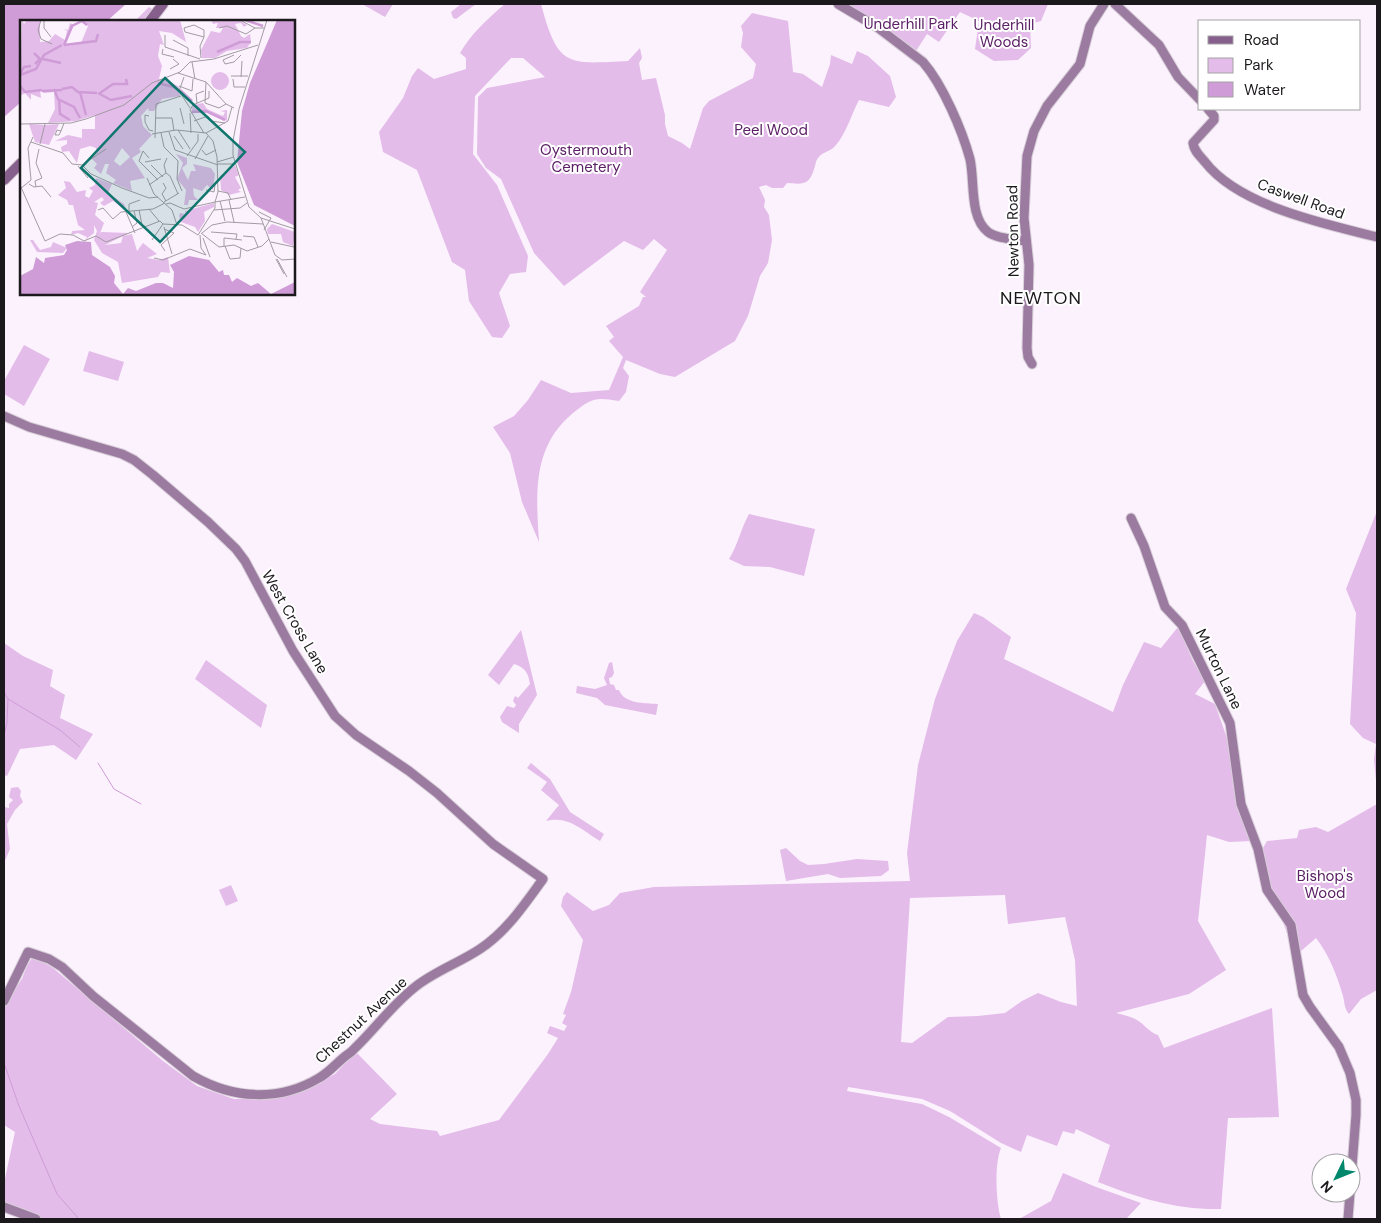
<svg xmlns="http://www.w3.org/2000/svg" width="1381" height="1223" font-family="'DM Sans',sans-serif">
  <rect width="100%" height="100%" fill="#fcf2fd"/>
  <!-- green -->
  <g fill="#e3bce9" fill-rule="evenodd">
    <polygon points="362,4 393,4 385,17"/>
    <polygon points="461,4 476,4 456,19 453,18 451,12"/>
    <path d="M 505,4 L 541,4 C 558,68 567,64 628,61 L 640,48 L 642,58 L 639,63 L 642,80 L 656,78 L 665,115 L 665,124 L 668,136 L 682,143 L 690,149 L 703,108 L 709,101 L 753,78 L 756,64 L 741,47 L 743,33 L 741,26 L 752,13 L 788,21 L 793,72 L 803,74 L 822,87 L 830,64 L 831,55 L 852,64 L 857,51 L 868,56 L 890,76 L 896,97 L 889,107 L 859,100 C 851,115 847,132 836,145 C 831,152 823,151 818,158 C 815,162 816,165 814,169 C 809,186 802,184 787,183 L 783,188 L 772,188 L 766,185 L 759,187 L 765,200 L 764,207 L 769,215 L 772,240 L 768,263 L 760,276 L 748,316 L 735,341 L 675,377 L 660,374 L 626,360 L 623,368 L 629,376 L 626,392 L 619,401 C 595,397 592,398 573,413 C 532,447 536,494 539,542 L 522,502 L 510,453 L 493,427 L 514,416 L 528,400 L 541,380 L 571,393 L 609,390 L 623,357 L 609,341 L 614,337 L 606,326 L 639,306 L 643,297 L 646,297 L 640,292 L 667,250 L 654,239 L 643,250 L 624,241 L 564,286 L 534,253 L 501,179 L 486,168 L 477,154 L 478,97 L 487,88 L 545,77 L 523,58 L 511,58 L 475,96 L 473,154 L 497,185 L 528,256 L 526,272 L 510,274 L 499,293 L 510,326 L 502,338 L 492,337 L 469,301 L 465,270 L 452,262 L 417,170 L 383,152 L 379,132 L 403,98 L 412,76 L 418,68 L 434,79 L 466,69 L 466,58 L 460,53 C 471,34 488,18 505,4 Z"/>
    <polygon points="844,4 1048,4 1041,21 1030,24 1031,48 1018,60 994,61 975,49 979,21 960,12 939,42 927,34 916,51"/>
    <polygon points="149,7 153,10 146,21 135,21"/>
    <polygon points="24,345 50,359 24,406 4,394 4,381"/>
    <polygon points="89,351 124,362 118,381 83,371"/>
    <polygon points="1377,511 1377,791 1374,759 1376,744 1363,738 1350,724 1356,613 1346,589"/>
    <path d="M 749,514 L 815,529 L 804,576 L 770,567 L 744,566 L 729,559 C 738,545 741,528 749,514 Z"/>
    <path d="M 974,613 L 983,617 L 1011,637 L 1004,659 L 1113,712 L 1123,685 L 1144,642 L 1161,648 L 1178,627 L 1193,661 L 1205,681 L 1195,694 L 1215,704 L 1228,741 L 1252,841 L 1229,842 L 1207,835 L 1198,921 L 1226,970 L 1189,994 L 1116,1013 C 1123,1015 1130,1016 1137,1020 C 1144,1024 1149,1032 1158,1035 L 1164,1048 L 1272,1008 L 1279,1117 L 1228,1118 L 1221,1209 C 1177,1210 1138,1198 1098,1182 L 1110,1145 L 1076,1129 L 1074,1134 L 1063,1131 L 1057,1146 L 1027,1135 L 1021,1152 L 1001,1143 L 950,1111 L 922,1099 L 848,1087 L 847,1091 L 922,1104 L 949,1117 L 1001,1148 C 994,1165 996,1202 1001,1219 L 43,1219 L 4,1202 L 4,1183 L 15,1132 L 4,1125 L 4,1005 L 22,979 L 27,966 L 32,958 L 38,959 L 53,968 L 163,1061 L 197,1086 L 234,1099 L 270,1099 L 306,1090 L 335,1074 L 356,1052 L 397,1094 L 370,1119 L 380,1124 L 437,1131 L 440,1136 L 499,1120 L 548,1054 L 558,1038 L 547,1033 L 550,1026 L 564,1031 L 567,1026 L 562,1023 L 566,1015 L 563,1014 L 571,992 L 583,940 L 561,906 L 563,897 L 567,892 L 593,911 L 609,905 L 620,893 L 654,887 L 910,881 L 907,853 L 918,765 L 935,699 L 957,641 ZM 1005,895 L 1008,924 L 1065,917 L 1075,960 L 1077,1006 L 1061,1002 L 1038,993 L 1022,1001 L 1005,1013 L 978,1016 L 948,1017 L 912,1043 L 901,1042 L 910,898 Z"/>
    <path d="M 521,630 L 537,695 L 519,724 L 519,733 L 502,722 L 500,717 L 507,706 L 514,708 L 516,705 L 513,701 L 515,696 L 518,698 L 530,684 C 528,673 526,668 514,664 L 499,685 L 488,675 Z"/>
    <polygon points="4,643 23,656 53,670 50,686 65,695 60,718 93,734 76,760 54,745 20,749 7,776 4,775"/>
    <polygon points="206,660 267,705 261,728 195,679"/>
    <path d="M 612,662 L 614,673 L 612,677 L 609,678 L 610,684 L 614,685 L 616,690 L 619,690 C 624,704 645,703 658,704 L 656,715 L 605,705 L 597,698 L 576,693 L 577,686 L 595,689 L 607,685 L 604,678 L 609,663 Z"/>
    <path d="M 531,763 L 550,779 L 570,812 L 604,834 L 600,841 C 582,830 568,815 546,821 L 559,805 L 541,790 L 547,782 L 527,768 Z"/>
    <polygon points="18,787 21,791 20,796 23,802 15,810 7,824 10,849 4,863 4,807 9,808 9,804 13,800 9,797 11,788"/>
    <path d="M 1377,804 L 1377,990 L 1361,999 L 1349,1014 C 1344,1008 1345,1004 1343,996 C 1337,975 1329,955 1316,938 L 1301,951 L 1293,951 L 1268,878 L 1263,848 L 1267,841 L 1297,838 L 1299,830 L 1316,827 L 1328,832 Z"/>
    <polygon points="786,848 800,861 808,865 824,864 857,859 888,861 889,870 881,876 840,878 828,874 786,881 780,850"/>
    <polygon points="231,885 238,901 226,906 219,890"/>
    <polygon points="1063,1173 1096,1187 1141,1203 1126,1219 1019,1219 1051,1201"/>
  </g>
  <!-- water -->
  <polygon fill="#cf9cd7" points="4,4 126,4 107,21 21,21 21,102 4,117"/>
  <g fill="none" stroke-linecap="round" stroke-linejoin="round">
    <!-- stream -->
    <g stroke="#cf9cd7" stroke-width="1">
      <polyline points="4,692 8,699 60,730 80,747"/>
      <polyline points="4,735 7,723 8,699"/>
      <polyline points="98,763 114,789 141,804"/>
      <polyline points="4,1063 19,1106 57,1194 79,1219"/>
    </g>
    <!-- secondary casing -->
    <g stroke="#d8cfd9" stroke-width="11">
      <g id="secondary">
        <path d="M 838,4 L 877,27 L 923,62 C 943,85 962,130 970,159 C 975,181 969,217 988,232 C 997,239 1015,239 1026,241"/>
        <polyline points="1115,4 1159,45 1178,77 1200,100"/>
        <path d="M 1208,109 L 1214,116 L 1214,120 L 1193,143 C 1194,151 1200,156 1205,162 C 1239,206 1325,224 1377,237"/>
        <polyline points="1032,364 1028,357 1027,348 1029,265 1024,218 1027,156 1034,131 1047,106 1080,64 1090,26 1104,4"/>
        <path d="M 4,416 L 29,427 L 122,454 L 134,460 L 153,475 L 208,522 L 236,549 L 245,561 L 293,651 L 335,716 L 356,735 L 409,771 L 437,793 L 493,844 L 543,879 C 524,905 507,931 480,949 C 459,963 435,971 415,987 C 392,1005 375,1029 354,1049 C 351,1053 346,1055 342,1059 C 335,1065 328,1073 319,1078 C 279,1102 233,1099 193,1076 L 93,996 L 62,967 L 49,959 L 28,952 L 4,1001"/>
        <polyline points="1131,518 1144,546 1165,607 1182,625 1230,723 1241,804 1258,849 1267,890 1291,925 1303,995 1310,1007 1339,1047 1350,1073 1356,1100 1356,1115 1351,1180"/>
        <polyline points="4,1207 36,1219"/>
        <polyline points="1348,1219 1350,1193"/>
      </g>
    </g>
    <!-- primary casing -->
    <g stroke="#d8cfd9" stroke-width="12">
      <g id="primary">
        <polyline points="150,21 163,4"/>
        <polyline points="4,180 21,163"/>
      </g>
    </g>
    <!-- secondary -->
    <use href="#secondary" stroke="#9c7ba1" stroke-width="9"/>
    <!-- primary -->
    <use href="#primary" stroke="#875f8d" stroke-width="10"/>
  </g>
  <g text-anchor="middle" stroke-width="4" stroke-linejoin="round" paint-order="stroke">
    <!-- park labels -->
    <g font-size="15" fill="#5c2066" stroke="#fff">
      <text x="911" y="29">Underhill Park</text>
      <text x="1004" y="30">Underhill<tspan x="1004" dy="17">Woods</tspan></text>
      <text x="771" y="135">Peel Wood</text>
      <text x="586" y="155">Oystermouth<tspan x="586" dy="17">Cemetery</tspan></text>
      <text x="1325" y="881">Bishop's<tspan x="1325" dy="17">Wood</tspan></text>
    </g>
    <!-- street labels -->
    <g font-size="15" fill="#1c191d" stroke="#fff">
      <text transform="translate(1301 199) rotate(20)" y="5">Caswell Road</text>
      <text transform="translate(1013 231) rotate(-91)" y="5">Newton Road</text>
      <text transform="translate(295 622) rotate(60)" y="5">West Cross Lane</text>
      <text transform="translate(1219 669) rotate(64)" y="5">Murton Lane</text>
      <text transform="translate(361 1020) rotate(-43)" y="5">Chestnut Avenue</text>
    </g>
    <!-- quarter labels -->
    <g font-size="18" letter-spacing="1" fill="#1c191d" stroke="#fff">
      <text x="1041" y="304">NEWTON</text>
    </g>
  </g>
  <!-- overview -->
  <g transform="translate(20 20)">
    <rect width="275" height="275" fill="#fcf2fd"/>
    <path d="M 2,0 L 4,4 L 7,0 L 20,0 L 20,22 L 29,21 L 35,14 L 45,20 L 47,11 L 44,9 L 48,10 L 50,3 L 54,5 L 46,24 L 51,25 L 61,23 L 68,6 L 60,0 L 160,0 L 166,22 L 152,13 L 139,11 L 144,25 L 140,24 L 138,36 L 142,46 L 139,59 L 146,59 L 159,67 L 160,76 L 142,79 L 134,91 L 129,91 L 128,88 L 121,96 L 123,106 L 132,115 L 119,129 L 121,132 L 112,138 L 125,158 L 110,161 L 112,171 L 93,163 L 96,160 L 86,153 L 89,144 L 85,144 L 81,154 L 74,148 L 77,144 L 71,138 L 76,134 L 76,128 L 70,126 L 60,129 L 57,143 L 49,131 L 42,132 L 41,127 L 47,124 L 47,120 L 35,121 L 48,115 L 62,118 L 62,109 L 75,109 L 75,95 L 56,101 L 28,103 L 35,89 L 34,72 L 24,73 L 20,70 L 21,78 L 11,74 L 11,80 L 5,73 L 0,76 ZM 102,128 L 110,137 L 100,146 L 94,141 ZM 191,0 L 219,0 L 227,5 L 224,7 L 221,3 L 215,4 L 221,16 L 224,18 L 230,14 L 231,22 L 227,28 L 207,31 L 195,38 L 182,38 L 181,30 L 191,11 L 200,13 L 203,8 L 196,8 L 198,3 L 193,4 ZM191 61a9 9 0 1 1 18 0a9 9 0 1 1-18 0ZM 183,83 L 187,89 L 203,96 L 205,92 L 200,91 L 207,90 L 207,101 L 188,93 L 171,93 L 173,85 ZM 9,104 L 25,105 L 39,104 L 29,125 L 15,122 ZM 156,134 L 167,138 L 167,144 L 162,148 L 168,160 L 171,151 L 176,151 L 173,144 L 191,148 L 195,154 L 193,170 L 187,165 L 182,171 L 173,168 L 174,176 L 178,180 L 169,180 L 168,185 L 164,185 L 166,170 L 157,159 L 163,143 ZM 215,145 L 219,155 L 215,157 L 221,168 L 218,170 L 221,172 L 209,175 L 201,170 L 200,156 ZM 76,158 L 92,164 L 88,173 L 104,184 L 107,191 L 93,181 L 84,186 L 80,183 L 84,180 L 82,177 L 74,182 L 78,183 L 75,195 L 84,203 L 79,216 L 81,212 L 109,213 L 85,225 L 101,223 L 103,216 L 112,214 L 117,231 L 123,223 L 137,234 L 127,238 L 139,240 L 148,237 L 150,253 L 141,252 L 138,257 L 102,263 L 98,242 L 82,233 L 74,220 L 77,211 L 74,205 L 74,213 L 65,220 L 67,217 L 58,213 L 51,215 L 52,211 L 65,210 L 58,205 L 53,185 L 49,185 L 47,180 L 38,175 L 46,168 L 44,161 L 50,162 L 57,172 L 66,170 L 65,176 L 69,178 L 73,171 L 69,168 L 75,165 ZM 194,183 L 194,187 L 184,192 L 185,201 L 178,212 L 175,207 L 161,202 L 159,196 L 160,193 L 165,194 L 165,191 ZM 252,204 L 275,212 L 273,226 L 263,222 L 261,214 L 248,214 L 247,209 ZM 10,220 L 13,220 L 20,230 L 31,227 L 33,222 L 47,228 L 43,233 L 17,232 Z" fill="#e3bce9" fill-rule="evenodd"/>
    <path d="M 257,0 L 275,0 L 275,206 L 234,185 L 217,142 L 222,91 L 230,63 ZM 57,221 L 71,222 L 72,235 L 90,247 L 95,256 L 94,263 L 103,274 L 108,268 L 116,271 L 136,263 L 143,263 L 153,268 L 154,252 L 150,245 L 169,236 L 189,240 L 199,252 L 203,250 L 204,255 L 209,255 L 212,262 L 217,258 L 231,266 L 238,263 L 251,274 L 275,262 L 275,275 L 0,275 L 0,256 L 13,249 L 16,237 L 24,243 L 25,238 L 44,235 L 47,230 L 45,225 Z" fill="#cf9cd7"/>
    <path fill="none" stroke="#cf9cd7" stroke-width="2.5" d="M 225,0 L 243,6M 44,25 L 76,21 L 78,14M 44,25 L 52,6 L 62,1 L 67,5M 197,32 L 220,22 L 231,22M 14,33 L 20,39 L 15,44M 23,39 L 41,43M 0,54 L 4,47 L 11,46M 0,55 L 16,49 L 24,35 L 42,25M 138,63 L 157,68M 0,66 L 5,72 L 22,70M 34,69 L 38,79 L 54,87 L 60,98M 42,69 L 52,67 L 58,72 L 77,73M 160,70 L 172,81M 22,71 L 42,70M 60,72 L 66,95M 78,73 L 91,80 L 112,76M 80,73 L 93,64 L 107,64 L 106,59M 39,79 L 40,94 L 50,100M 172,92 L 186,91 L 205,100"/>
    <path fill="none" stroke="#a29ba3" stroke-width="1" d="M 21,0 L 18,10 L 21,19 L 32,24M 24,0 L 24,8 L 31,17M 220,0 L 235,8M 247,0 L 219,89 L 213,121 L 213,135 L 229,187 L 241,198 L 275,209M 199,8 L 207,6 L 226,14 L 235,8 L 244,8M 145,15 L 145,27 L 180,39M 153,20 L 168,28 L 168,36M 143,29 L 142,34 L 154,37M 214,35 L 203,40 L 205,44 L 214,42 L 221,35M 181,38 L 180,26 L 184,17 L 184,10 L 174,5 L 164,8 L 165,12 L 184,17M 172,42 L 175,59M 150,49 L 159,44 L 153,39M 158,53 L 186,62 L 206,84 L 214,88M 211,56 L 228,56M 164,57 L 159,71 L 170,88M 221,57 L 222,41M 213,59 L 214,67 L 225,67M 186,62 L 185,83 L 199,88 L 206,84M 159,66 L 172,71 L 173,59M 177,83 L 176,74 L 184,71M 160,88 L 164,104M 170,93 L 171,113M 129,96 L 125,95 L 125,102 L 129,110 L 133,111M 135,98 L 152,98 L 154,111M 174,101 L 188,96 L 191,101 L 205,103M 0,104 L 51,103 L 66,99 L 104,85 L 132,63 L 160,52 L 170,42 L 194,39 L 238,25M 158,110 L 170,129M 41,111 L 37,110 L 35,115 L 39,115 L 41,111 L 44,103M 149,112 L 155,130 L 198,145M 141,113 L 144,127 L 158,141 L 157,159 L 162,171M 184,113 L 170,90 L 173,85 L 189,78 L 189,71M 186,113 L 193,121 L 197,137 L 198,172 L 195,182M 132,114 L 156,110 L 186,113 L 208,101 L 212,87M 154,116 L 163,129M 135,118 L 136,84 L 161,76M 11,122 L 43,133 L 52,144 L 62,145 L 71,154 L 102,168 L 129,178 L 138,177M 20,124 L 25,104M 182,130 L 186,135 L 196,130M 167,136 L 178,121 L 178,114M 129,138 L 123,131 L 119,141 L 138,160M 175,139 L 188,116M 125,142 L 141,139M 197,142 L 214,137M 198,144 L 215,144M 62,145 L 86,129M 131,145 L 143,157M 58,146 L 68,158M 146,153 L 150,156 L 158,174M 146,153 L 144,145 L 147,138M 127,158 L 134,174 L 152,190 L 157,205M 143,163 L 146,168 L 142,174 L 146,181M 9,164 L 14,167 L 22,166 L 31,177M 0,165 L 25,221 L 40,214 L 53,215 L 64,221 L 71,218M 129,165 L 146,153M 16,167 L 15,161 L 22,158 L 16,143 L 19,129M 0,169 L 11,160 L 8,128 L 13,117M 186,170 L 194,172 L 195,165M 198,171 L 208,173 L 211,180M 209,180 L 214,202M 200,181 L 205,201M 144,182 L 159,173M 146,184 L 150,183 L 164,189 L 195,182M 129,189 L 139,201M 78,190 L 83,188 L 93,199 L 101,192 L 133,189 L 145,183M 119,190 L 122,205 L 126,207M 194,190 L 220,188 L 227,183M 109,191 L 109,184 L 120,180M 106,192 L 115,213M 239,192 L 251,198 L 244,210M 241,198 L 255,235 L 262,240 L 275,239M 207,202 L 243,204M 112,207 L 117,203 L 114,191M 144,207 L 152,234M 144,209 L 154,213 L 141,225 L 145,231M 191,212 L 217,214 L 216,219M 181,213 L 199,227 L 214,225 L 227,231 L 242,226 L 249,219M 182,213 L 192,205 L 207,202M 178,215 L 195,188 L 195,182 L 225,177M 223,216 L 234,217 L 238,227M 71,218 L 76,216 L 86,222 L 140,201 L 143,204 L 162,205 L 178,215M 183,218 L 190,237M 132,220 L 143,204M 251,222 L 274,227M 205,226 L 210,239 L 220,238 L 221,228M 204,227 L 204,218 L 222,220M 134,238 L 143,240 L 170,229 L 186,235 L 181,228 L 180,215M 256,239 L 264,254M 257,239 L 267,257"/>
    <path fill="#0f766e" fill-opacity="0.15" stroke="#0f766e" stroke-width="2.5" d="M 145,58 L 225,132 L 140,222 L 61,148 Z"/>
    <rect width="275" height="275" fill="none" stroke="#1c191d" stroke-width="2.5"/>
  </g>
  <!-- border -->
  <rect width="1381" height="1223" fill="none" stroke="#1c191d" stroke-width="10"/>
  <!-- legend -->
  <rect x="1198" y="20" width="162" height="90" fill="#ffffff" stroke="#a4a3a5"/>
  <rect x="1208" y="36" width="25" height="8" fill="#875f8d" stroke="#a4a3a5"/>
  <text x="1244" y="45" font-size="15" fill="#1c191d">Road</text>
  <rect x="1208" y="58" width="25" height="15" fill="#e3bce9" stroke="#a4a3a5"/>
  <text x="1244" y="70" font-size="15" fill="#1c191d">Park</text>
  <rect x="1208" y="82" width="25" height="15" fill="#cf9cd7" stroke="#a4a3a5"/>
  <text x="1244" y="95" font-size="15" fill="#1c191d">Water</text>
  <!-- north arrow -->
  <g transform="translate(1336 1178) rotate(227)"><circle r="24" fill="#ffffff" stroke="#a4a3a5"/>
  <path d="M0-4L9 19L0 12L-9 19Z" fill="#00876c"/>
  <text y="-8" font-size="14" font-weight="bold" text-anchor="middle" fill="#1c191d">N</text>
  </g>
</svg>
